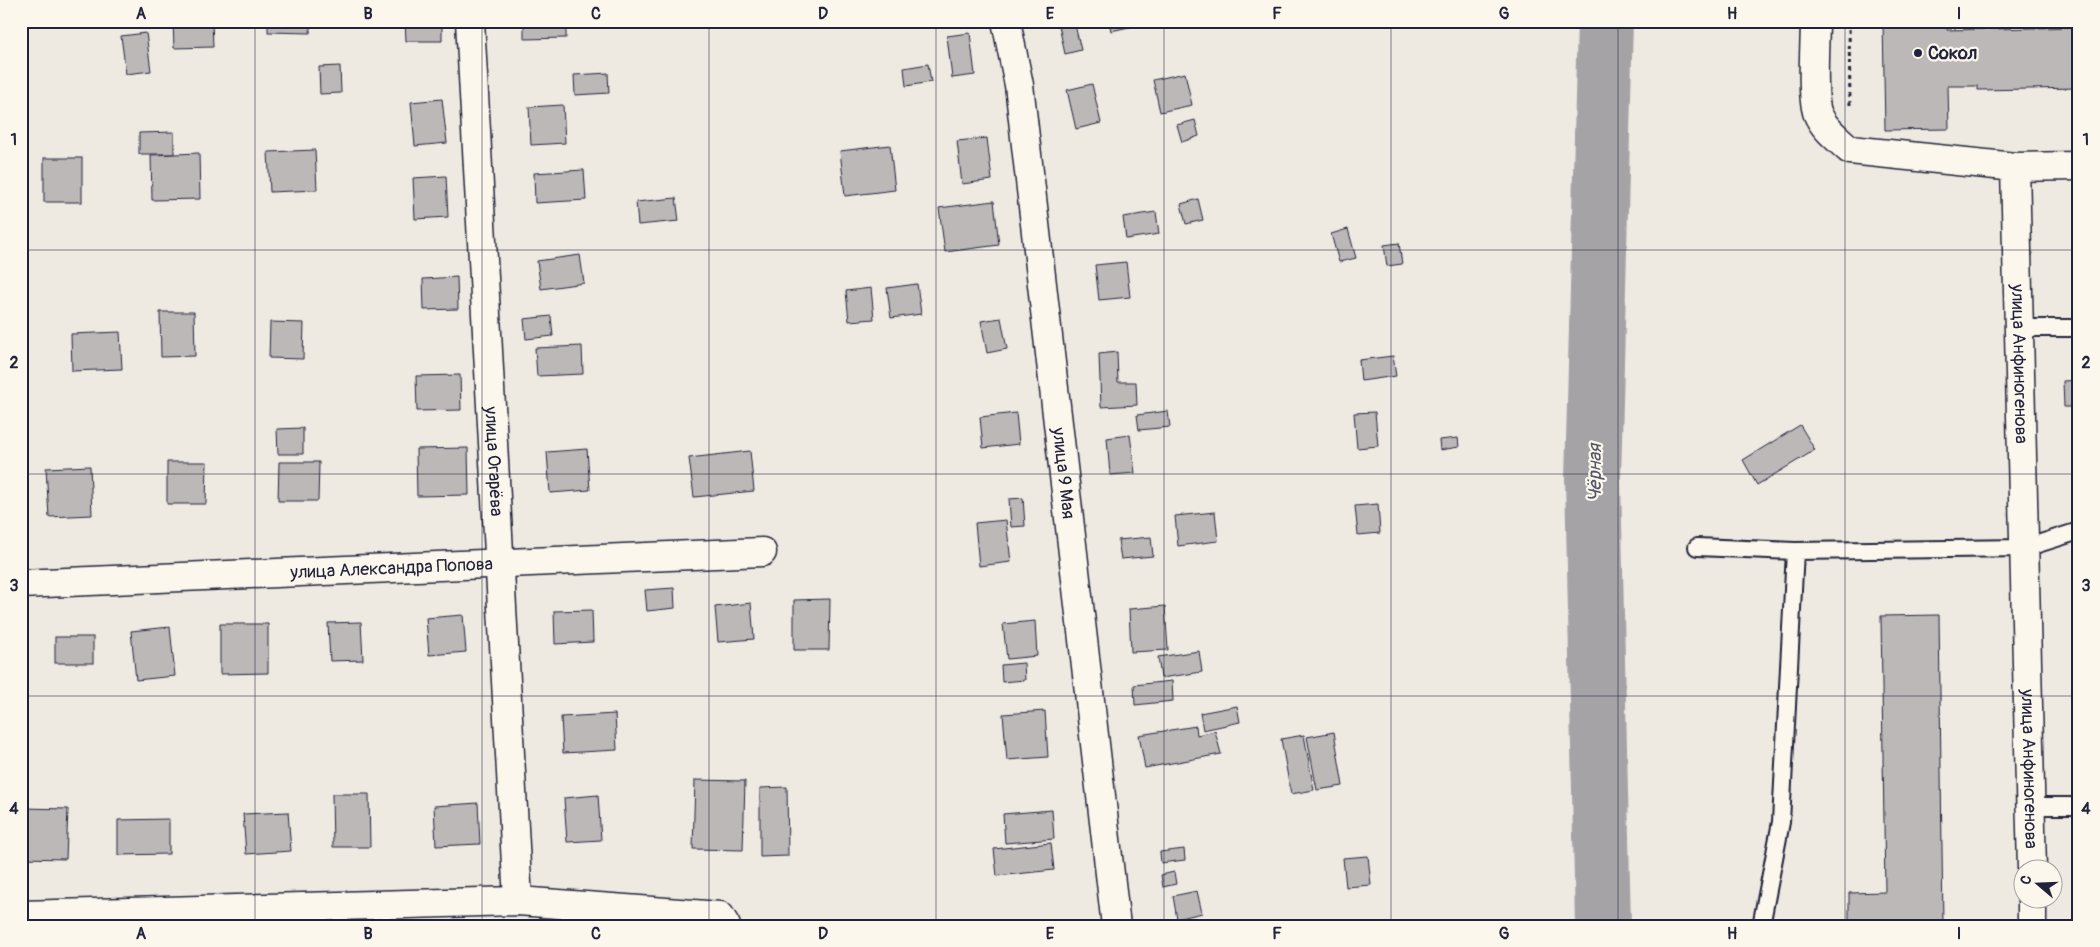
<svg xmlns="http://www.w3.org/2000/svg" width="2100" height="947" font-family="Pangolin,sans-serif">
  <rect width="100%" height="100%" fill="#eeeae2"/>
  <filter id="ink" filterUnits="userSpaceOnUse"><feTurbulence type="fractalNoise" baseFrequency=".02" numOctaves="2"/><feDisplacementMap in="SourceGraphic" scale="10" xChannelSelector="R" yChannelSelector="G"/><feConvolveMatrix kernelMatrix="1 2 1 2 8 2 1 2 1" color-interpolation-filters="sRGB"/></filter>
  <g filter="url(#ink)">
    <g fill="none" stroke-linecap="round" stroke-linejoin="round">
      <!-- river -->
      <polyline stroke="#a6a3a7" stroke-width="56" points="1603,926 1593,479 1605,21"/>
    </g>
    <!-- building -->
    <g fill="#bcb8b8" stroke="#22223b">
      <polygon points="173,21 212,21 213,47 174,48"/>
      <polygon points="268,21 311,21 310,33 268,32"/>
      <polygon points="405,21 442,21 442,41 406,41"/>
      <polygon points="524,21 566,21 566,38 524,39"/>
      <polygon points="1058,21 1074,21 1081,50 1065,54"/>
      <polygon points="1109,21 1137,21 1138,25 1111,31"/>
      <polygon points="1883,21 1947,21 1947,30 2079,27 2079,88 1978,90 1978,86 1948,86 1949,129 1885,130"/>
      <polygon points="146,33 151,71 126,74 121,36"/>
      <polygon points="970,33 975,75 952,78 947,36"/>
      <polygon points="928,64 931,82 906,86 904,68"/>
      <polygon points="340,66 341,93 320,94 319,67"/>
      <polygon points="608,73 609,93 575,95 574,75"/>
      <polygon points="1185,73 1192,105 1160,112 1153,80"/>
      <polygon points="1092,84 1101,123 1076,129 1067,90"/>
      <polygon points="442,99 447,143 415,146 411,102"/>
      <polygon points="563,105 565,143 531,145 529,107"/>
      <polygon points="1195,120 1199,136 1182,142 1177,125"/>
      <polygon points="174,132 174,154 139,154 139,133"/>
      <polygon points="987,138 992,180 962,184 957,141"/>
      <polygon points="890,145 895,190 845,196 840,151"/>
      <polygon points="315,150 317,190 270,192 268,152"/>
      <polygon points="199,153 200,199 152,200 151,155"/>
      <rect x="44" y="158" width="38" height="44"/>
      <polygon points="584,170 586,200 535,203 534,173"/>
      <polygon points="446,176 448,217 415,219 413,178"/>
      <polygon points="676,198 679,221 638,225 636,202"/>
      <polygon points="1198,199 1203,220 1186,224 1181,204"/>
      <polygon points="994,201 999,245 945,252 939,208"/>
      <polygon points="1156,212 1159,234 1126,239 1123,217"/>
      <polygon points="1348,229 1356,258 1339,262 1331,234"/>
      <polygon points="1399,243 1402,264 1387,266 1384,245"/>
      <polygon points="580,255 584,283 541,289 537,261"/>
      <polygon points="1126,262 1130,297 1099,300 1095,265"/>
      <polygon points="457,277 458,309 424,310 423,279"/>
      <polygon points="917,284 921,314 891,318 887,288"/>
      <polygon points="871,288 874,319 849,321 846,291"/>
      <polygon points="160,312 194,312 195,356 161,357"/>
      <polygon points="551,316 553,336 526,339 524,319"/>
      <polygon points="1001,318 1007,349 987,353 981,321"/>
      <polygon points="270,322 304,323 303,359 269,358"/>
      <polygon points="120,332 122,369 72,371 71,334"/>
      <polygon points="582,346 583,374 537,376 535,348"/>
      <polygon points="1117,352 1118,382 1136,382 1137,405 1101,407 1099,354"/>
      <polygon points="1393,356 1396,376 1361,381 1359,360"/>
      <polygon points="460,375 461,410 417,411 416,376"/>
      <polygon points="2079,380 2079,407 2064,407 2063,381"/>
      <polygon points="1168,411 1170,427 1139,430 1137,415"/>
      <polygon points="1375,412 1378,446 1357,448 1354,413"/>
      <polygon points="1016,413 1019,444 983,448 980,417"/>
      <polygon points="1800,425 1815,450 1757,485 1743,460"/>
      <polygon points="303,428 303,454 278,454 277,429"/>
      <polygon points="1130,435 1135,473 1110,475 1107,438"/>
      <polygon points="1458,438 1459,447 1440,450 1439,440"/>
      <polygon points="468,448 469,495 417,496 416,449"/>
      <polygon points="587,449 590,490 550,493 547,452"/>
      <polygon points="750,451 754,491 694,497 689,458"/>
      <polygon points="167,462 207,462 206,504 167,504"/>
      <polygon points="279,462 319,462 318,501 278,501"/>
      <polygon points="90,466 92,515 49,517 46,468"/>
      <polygon points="1023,498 1025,526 1011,527 1009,499"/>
      <polygon points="1378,504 1380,533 1358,535 1355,506"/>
      <polygon points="1215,512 1218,541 1178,546 1175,516"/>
      <polygon points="1006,520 1011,562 979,566 975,523"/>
      <polygon points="1151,537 1153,556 1121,559 1118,540"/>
      <polygon points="674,588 675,608 647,611 645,590"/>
      <polygon points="830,599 829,650 794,650 794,600"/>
      <polygon points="751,603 754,639 718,642 715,607"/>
      <polygon points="1165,606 1168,650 1131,652 1129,609"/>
      <polygon points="592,610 593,642 555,644 554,611"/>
      <polygon points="463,615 466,652 429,655 426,618"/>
      <polygon points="1939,615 1943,926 1849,926 1849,893 1885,892 1881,616"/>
      <polygon points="1035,621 1037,656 1007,659 1003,624"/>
      <polygon points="361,622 363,660 330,661 328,623"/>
      <polygon points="220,624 268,624 268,673 220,674"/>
      <polygon points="170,627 175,676 136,680 131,631"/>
      <rect x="55" y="637" width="38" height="26"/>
      <polygon points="1199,651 1202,672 1161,678 1158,657"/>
      <polygon points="1024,663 1025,680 1002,682 1001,665"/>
      <polygon points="1172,681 1173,701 1135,705 1134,685"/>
      <polygon points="1237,706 1240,722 1203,730 1200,713"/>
      <polygon points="1045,711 1048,757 1007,760 1003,714"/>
      <polygon points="615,714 617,750 563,753 561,717"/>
      <polygon points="1196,726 1197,735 1215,731 1221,754 1145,768 1139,735"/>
      <polygon points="1334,732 1343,786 1317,790 1307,737"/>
      <polygon points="1304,735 1314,790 1291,794 1281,739"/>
      <polygon points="695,780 745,781 743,850 693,849"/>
      <polygon points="787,787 788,856 760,857 760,788"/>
      <polygon points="332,794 369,794 370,847 333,847"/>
      <polygon points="598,795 601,840 567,842 564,798"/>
      <polygon points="478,803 480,844 436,846 434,806"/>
      <polygon points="23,808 68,809 66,859 22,858"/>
      <polygon points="1052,810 1054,839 1005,843 1003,814"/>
      <polygon points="288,812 291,851 246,854 243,814"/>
      <polygon points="169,819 169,854 118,855 118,820"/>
      <polygon points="1051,843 1054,870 997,876 994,849"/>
      <polygon points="1184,849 1185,860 1161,863 1160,852"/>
      <polygon points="1368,856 1371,885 1346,887 1343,858"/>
      <polygon points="1174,872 1176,884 1163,887 1161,875"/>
      <polygon points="1197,891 1202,913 1177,919 1173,896"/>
    </g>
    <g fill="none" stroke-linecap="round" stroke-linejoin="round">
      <!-- lane casing -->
      <g stroke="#22223b" stroke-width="20">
        <g id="lane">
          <polyline points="2019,328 2079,328"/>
          <polyline points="1697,547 1795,551"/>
          <polyline points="2032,806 2079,806"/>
          <polyline points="1761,926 1781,822 1795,551 2025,548 2079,531"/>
        </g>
      </g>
      <!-- street casing -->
      <g stroke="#22223b" stroke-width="31">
        <g id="street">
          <path id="s1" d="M 470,21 L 518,901"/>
          <path id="s2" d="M 1006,21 L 1019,85 L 1116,926"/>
          <path id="s3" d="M 1815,21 C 1815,44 1811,92 1817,112 C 1823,128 1838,139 1850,150 L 2015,167 L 2032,870"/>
          <polyline points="2015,167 2079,166"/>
          <path id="s4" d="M 21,584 L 762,552"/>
          <polyline points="2032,900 2032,926"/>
          <polyline points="21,915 518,901 720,916 726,926"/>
        </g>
      </g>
      <!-- path -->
      <polyline stroke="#22223b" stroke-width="3" stroke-dasharray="4 4" stroke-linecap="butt" points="1849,21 1850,108"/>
      <!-- lane -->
      <use href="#lane" stroke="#fbf7ec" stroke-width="16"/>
      <!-- street -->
      <use href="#street" stroke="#fbf7ec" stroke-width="28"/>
    </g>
  </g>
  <!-- grid -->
  <path fill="none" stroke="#22223b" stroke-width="1" stroke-opacity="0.55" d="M 255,21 L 255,926M 482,21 L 482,926M 709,21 L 709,926M 936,21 L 936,926M 1164,21 L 1164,926M 1391,21 L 1391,926M 1618,21 L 1618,926M 1845,21 L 1845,926M 21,250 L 2079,250M 21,474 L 2079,474M 21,696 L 2079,696"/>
  <!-- markers -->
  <circle fill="#22223b" stroke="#fbf7ec" stroke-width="2" cx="1918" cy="53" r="5"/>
  <g text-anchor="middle" stroke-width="4.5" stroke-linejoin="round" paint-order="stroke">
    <!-- poi labels -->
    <g font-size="18" font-weight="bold" fill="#22223b" stroke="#fbf7ec" text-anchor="start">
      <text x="1928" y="59">Сокол</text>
    </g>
    <!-- street labels -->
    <g font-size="18" fill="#22223b" stroke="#fbf7ec">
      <text dy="6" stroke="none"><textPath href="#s3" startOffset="505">улица Анфиногенова</textPath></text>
      <text dy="6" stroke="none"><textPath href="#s1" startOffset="441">улица Огарёва</textPath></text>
      <text dy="6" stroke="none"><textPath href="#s2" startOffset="456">улица 9 Мая</textPath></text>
      <text dy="6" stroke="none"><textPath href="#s4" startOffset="371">улица Александра Попова</textPath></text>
      <text dy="6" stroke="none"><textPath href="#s3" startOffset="910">улица Анфиногенова</textPath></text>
    </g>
    <!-- water labels -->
    <g font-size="19" font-style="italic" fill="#575666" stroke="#fbf7ec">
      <text transform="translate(1594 473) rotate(-90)" y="7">Чёрная</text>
    </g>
  </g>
  <!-- margin -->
  <rect width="2100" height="947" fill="none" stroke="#fbf7ec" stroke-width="55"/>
  <!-- north arrow -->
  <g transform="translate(2038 884) rotate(289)"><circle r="24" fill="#fbf7ec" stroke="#a4a2a5"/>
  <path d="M0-4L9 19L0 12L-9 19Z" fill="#22223b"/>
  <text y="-8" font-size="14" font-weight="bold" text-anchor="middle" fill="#22223b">С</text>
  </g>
  <rect x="28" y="28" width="2044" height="892" fill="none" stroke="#22223b" stroke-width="2"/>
  <g font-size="16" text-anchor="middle" font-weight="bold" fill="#22223b">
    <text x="141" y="19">A</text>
    <text x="368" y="19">B</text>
    <text x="596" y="19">C</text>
    <text x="823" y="19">D</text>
    <text x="1050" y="19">E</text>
    <text x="1277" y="19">F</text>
    <text x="1504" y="19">G</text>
    <text x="1732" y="19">H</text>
    <text x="1959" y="19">I</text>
    <text x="14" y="145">1</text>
    <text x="2086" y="145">1</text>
    <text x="14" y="368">2</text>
    <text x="2086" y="368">2</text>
    <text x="14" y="591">3</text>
    <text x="2086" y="591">3</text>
    <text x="14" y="814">4</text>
    <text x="2086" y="814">4</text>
    <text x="141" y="939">A</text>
    <text x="368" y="939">B</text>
    <text x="596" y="939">C</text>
    <text x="823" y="939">D</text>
    <text x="1050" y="939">E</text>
    <text x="1277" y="939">F</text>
    <text x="1504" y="939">G</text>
    <text x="1732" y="939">H</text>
    <text x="1959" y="939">I</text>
  </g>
</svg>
